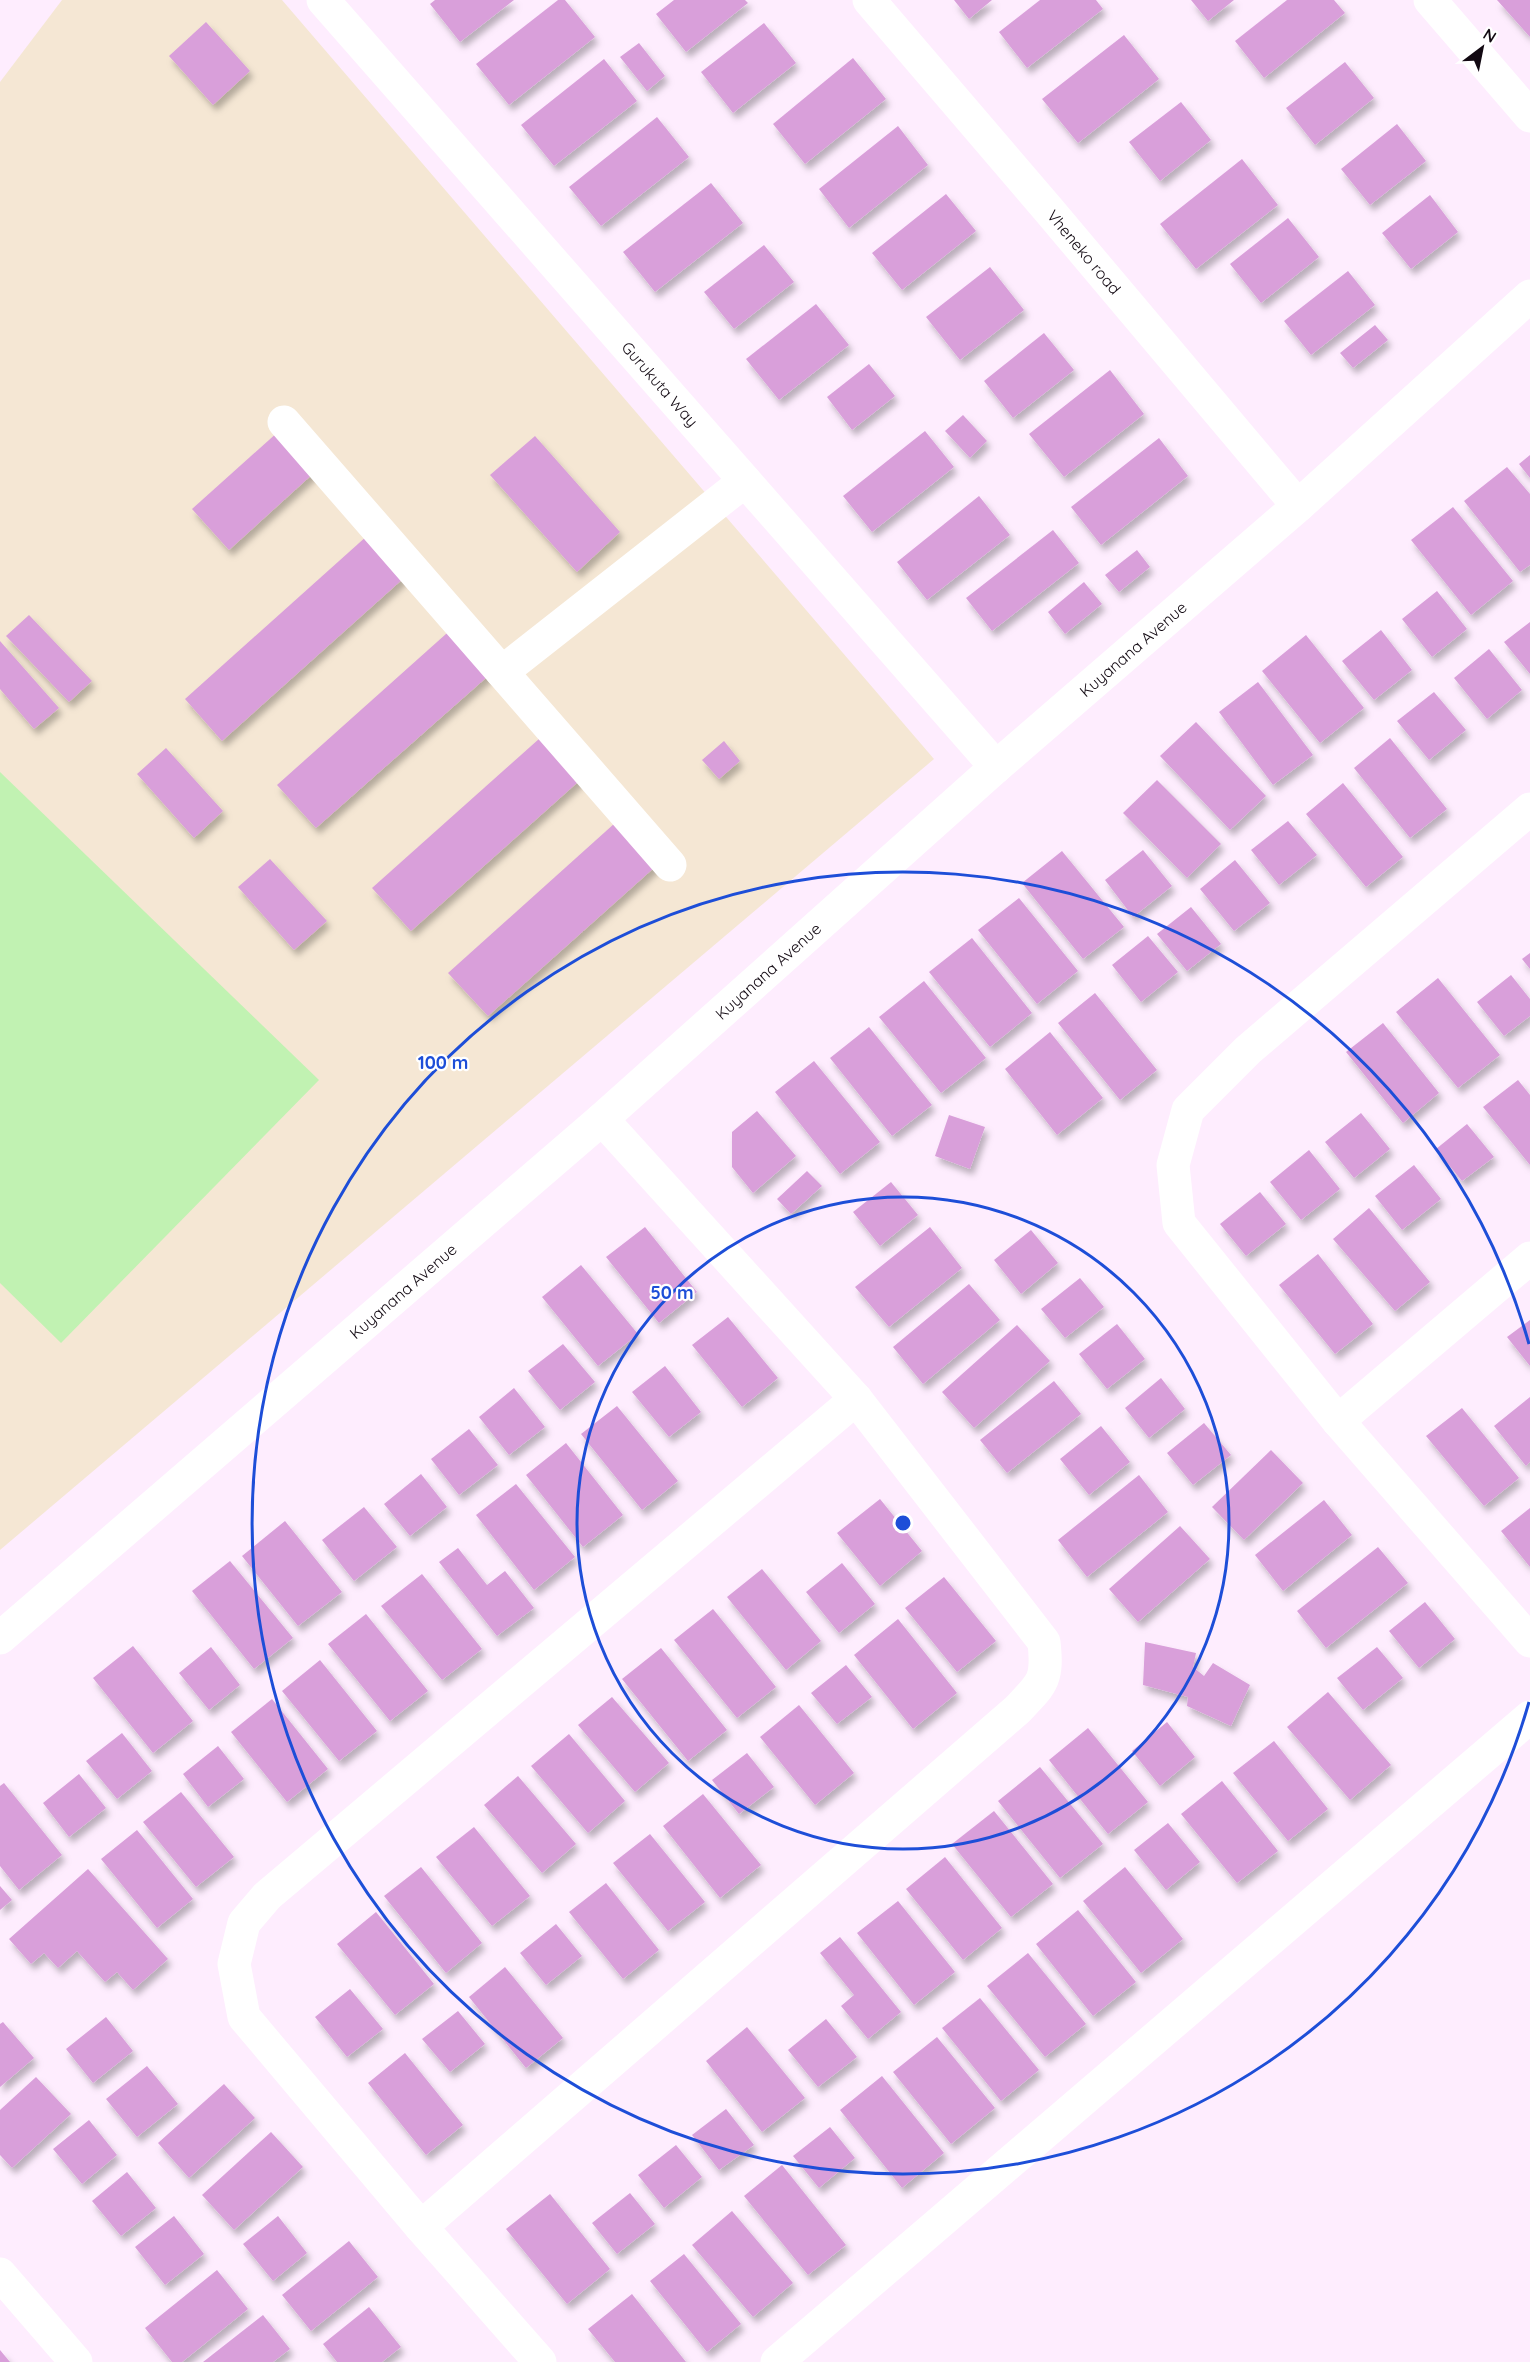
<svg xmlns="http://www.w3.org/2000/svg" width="1530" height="2362" font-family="Quicksand,sans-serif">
  <defs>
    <filter id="shadow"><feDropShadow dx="3.5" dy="6" stdDeviation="3" flood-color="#0004"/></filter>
  </defs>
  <rect width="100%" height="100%" fill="#feedfe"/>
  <!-- education -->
  <polygon fill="#f5e7d4" points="62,0 282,0 934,759 0,1550 0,82"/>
  <!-- green -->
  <polygon fill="#c1f2b2" points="0,772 319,1080 61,1343 0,1283"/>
  <!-- building -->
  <g fill="#d99fda" filter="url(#shadow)">
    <polygon points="435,0 514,0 460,42 430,4"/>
    <polygon points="558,0 565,0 595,37 509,105 476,64"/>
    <polygon points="674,0 745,0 748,3 686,52 656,14"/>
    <polygon points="954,0 992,0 969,19"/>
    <polygon points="1040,0 1096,0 1103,9 1027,68 999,32"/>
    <polygon points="1191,0 1234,0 1208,21"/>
    <polygon points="1287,0 1334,0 1345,13 1264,78 1235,41"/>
    <polygon points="1497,0 1530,0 1530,37"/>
    <polygon points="206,22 250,71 213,105 169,56"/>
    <polygon points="764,23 796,63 733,113 701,72"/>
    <polygon points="1124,35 1159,79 1078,143 1042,99"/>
    <polygon points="639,43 665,76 647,91 620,57"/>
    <polygon points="853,58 886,99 805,164 773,124"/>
    <polygon points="604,59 637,101 554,166 521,125"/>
    <polygon points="1345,62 1374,98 1315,145 1286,108"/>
    <polygon points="1181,102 1211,140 1160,181 1129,142"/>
    <polygon points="657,117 689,157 601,226 569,187"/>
    <polygon points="1397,124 1426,161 1370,205 1341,169"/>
    <polygon points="898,126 928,165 849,228 819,189"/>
    <polygon points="1242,159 1278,205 1196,269 1160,224"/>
    <polygon points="711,183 743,223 655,292 623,252"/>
    <polygon points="946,194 976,231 902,290 872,253"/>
    <polygon points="1430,195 1458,232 1411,269 1382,233"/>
    <polygon points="1288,218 1319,257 1261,303 1230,264"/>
    <polygon points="764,245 794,282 734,329 704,292"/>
    <polygon points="990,267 1024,310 960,360 926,317"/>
    <polygon points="1348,271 1375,305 1311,355 1284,321"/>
    <polygon points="816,304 849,345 779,400 746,359"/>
    <polygon points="1375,325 1388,340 1353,368 1340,353"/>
    <polygon points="1044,333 1074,370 1013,418 984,381"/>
    <polygon points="869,364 895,396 852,430 827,397"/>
    <polygon points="1110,370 1144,414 1064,477 1029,434"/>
    <polygon points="963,415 987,441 970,458 945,431"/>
    <polygon points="279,431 316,471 229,550 192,509"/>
    <polygon points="925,431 954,467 872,532 843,496"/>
    <polygon points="535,436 620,532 577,572 490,475"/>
    <polygon points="1159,438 1188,476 1101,545 1071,507"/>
    <polygon points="1530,455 1530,478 1519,464"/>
    <polygon points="1507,467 1530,494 1530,565 1520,572 1464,501"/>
    <polygon points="979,496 1010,535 927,600 897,562"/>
    <polygon points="1453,507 1513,581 1471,615 1411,540"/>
    <polygon points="1053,530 1079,563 992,631 966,598"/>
    <polygon points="368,535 405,577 222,741 185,699"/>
    <polygon points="1137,550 1150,567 1119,592 1105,575"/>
    <polygon points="1084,582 1102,604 1065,634 1048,612"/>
    <polygon points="1437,591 1467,629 1432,657 1402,619"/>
    <polygon points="29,615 92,681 69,702 6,636"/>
    <polygon points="1530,622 1530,674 1504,642"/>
    <polygon points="456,625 496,669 316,828 277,785"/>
    <polygon points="1381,630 1412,670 1374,700 1342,661"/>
    <polygon points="1306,635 1364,708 1320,743 1262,671"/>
    <polygon points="0,641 59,708 34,729 0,689"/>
    <polygon points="1489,649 1522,690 1487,719 1454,678"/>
    <polygon points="1258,682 1313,755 1273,785 1219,712"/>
    <polygon points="1434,692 1466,730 1429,760 1397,721"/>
    <polygon points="1196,722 1266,796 1230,830 1160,756"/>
    <polygon points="549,730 588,773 411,931 372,888"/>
    <polygon points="1390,738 1447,809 1410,838 1354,768"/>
    <polygon points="724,741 740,761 719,779 702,760"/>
    <polygon points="166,748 223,811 194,838 137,774"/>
    <polygon points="1157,780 1221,844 1187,878 1123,813"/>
    <polygon points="1343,783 1403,857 1366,887 1306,814"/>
    <polygon points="625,814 665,858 488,1016 448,973"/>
    <polygon points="1288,821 1317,855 1279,885 1251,850"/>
    <polygon points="1143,850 1172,886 1133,917 1105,880"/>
    <polygon points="1062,851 1124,927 1083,959 1022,883"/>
    <polygon points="270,859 327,921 294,950 238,887"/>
    <polygon points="1235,860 1270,903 1234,931 1200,889"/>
    <polygon points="1019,898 1078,971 1037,1004 978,930"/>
    <polygon points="1191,907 1221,944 1187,971 1157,934"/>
    <polygon points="1148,936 1178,972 1141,1002 1112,965"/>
    <polygon points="972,938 1032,1013 990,1047 929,972"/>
    <polygon points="1530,953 1530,969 1522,959"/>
    <polygon points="1511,975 1530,999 1530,1016 1504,1036 1477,1002"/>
    <polygon points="1438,978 1500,1055 1458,1088 1396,1012"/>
    <polygon points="924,981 986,1058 941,1093 879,1017"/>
    <polygon points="1095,993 1157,1070 1120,1100 1058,1023"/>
    <polygon points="1383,1023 1439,1093 1403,1123 1346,1052"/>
    <polygon points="869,1027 932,1105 892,1136 830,1058"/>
    <polygon points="1050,1032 1103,1098 1057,1135 1005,1069"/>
    <polygon points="814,1061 880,1142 840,1174 775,1092"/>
    <polygon points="1518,1080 1530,1095 1530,1165 1483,1107"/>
    <polygon points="757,1111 796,1156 753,1193 732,1167 732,1132"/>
    <polygon points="1361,1113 1390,1149 1354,1178 1325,1142"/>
    <polygon points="949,1115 985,1127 970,1169 935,1156"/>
    <polygon points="1467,1124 1494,1157 1462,1181 1436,1149"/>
    <polygon points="1309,1150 1340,1189 1301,1220 1270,1182"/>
    <polygon points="1414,1165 1441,1199 1402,1230 1375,1196"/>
    <polygon points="807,1171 822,1186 791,1214 777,1199"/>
    <polygon points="891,1182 918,1215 880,1246 853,1212"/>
    <polygon points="1260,1192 1286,1224 1246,1256 1220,1224"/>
    <polygon points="1369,1208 1430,1282 1395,1311 1333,1239"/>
    <polygon points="645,1227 697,1292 659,1323 606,1257"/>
    <polygon points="930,1227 962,1268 889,1327 855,1287"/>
    <polygon points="1031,1230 1058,1263 1021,1294 994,1260"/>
    <polygon points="1318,1254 1373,1324 1335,1354 1279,1285"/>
    <polygon points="581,1265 638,1334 598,1366 542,1297"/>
    <polygon points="1080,1278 1104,1307 1065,1338 1041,1309"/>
    <polygon points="969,1284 1000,1320 923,1384 893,1347"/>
    <polygon points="728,1317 778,1378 742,1407 692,1345"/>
    <polygon points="1530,1320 1530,1366 1507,1337"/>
    <polygon points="1117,1324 1145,1359 1107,1389 1079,1354"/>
    <polygon points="1017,1325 1050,1361 974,1428 942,1392"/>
    <polygon points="563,1344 595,1382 560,1410 528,1371"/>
    <polygon points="665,1366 701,1412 669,1437 632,1392"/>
    <polygon points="1161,1378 1185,1409 1149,1438 1125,1408"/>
    <polygon points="1054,1381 1081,1414 1007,1473 980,1440"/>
    <polygon points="514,1388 545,1427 509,1455 479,1417"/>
    <polygon points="1530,1397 1530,1462 1526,1466 1494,1426"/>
    <polygon points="617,1406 678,1481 642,1510 581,1434"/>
    <polygon points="1462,1408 1519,1478 1484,1506 1426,1436"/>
    <polygon points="1204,1423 1231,1455 1193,1485 1167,1453"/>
    <polygon points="1101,1426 1130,1462 1089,1495 1060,1459"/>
    <polygon points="469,1429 498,1465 459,1495 431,1459"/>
    <polygon points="566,1443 623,1515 583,1547 526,1475"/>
    <polygon points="1271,1450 1303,1483 1244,1540 1212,1507"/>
    <polygon points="421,1474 447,1507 410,1536 384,1504"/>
    <polygon points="1139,1475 1168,1512 1087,1577 1058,1540"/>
    <polygon points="516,1484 575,1557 534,1590 476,1515"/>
    <polygon points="880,1499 922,1551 880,1586 837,1533"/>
    <polygon points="1324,1500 1352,1535 1283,1591 1255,1555"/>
    <polygon points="364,1507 397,1547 354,1581 322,1540"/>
    <polygon points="1530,1508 1530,1567 1501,1531"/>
    <polygon points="285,1521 342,1592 298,1626 242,1556"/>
    <polygon points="1180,1526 1210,1559 1138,1622 1109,1589"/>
    <polygon points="1378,1547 1408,1583 1326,1648 1297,1611"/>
    <polygon points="458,1548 487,1585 505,1571 534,1608 497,1636 439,1562"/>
    <polygon points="230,1561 293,1638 254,1669 192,1591"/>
    <polygon points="842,1563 875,1604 839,1633 806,1592"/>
    <polygon points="762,1569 821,1641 786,1670 727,1597"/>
    <polygon points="422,1574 482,1649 442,1680 381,1606"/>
    <polygon points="944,1577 996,1641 957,1672 905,1608"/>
    <polygon points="1425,1602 1455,1639 1419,1668 1389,1631"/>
    <polygon points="713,1609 776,1687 737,1718 674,1640"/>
    <polygon points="366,1614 428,1691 390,1721 328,1644"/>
    <polygon points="898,1619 957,1693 913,1729 854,1655"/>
    <polygon points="1145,1642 1196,1653 1193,1667 1204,1676 1213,1663 1250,1685 1231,1726 1187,1706 1188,1697 1143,1685"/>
    <polygon points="133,1646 193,1721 153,1753 93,1678"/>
    <polygon points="211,1647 240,1685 209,1710 179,1673"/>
    <polygon points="1377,1647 1403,1678 1363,1710 1337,1678"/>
    <polygon points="661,1648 727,1730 688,1761 622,1679"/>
    <polygon points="320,1660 377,1731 339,1761 282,1691"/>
    <polygon points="846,1665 872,1697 837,1724 811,1693"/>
    <polygon points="1328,1692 1391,1765 1350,1800 1287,1727"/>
    <polygon points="612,1697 669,1763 635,1792 578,1725"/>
    <polygon points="272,1699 328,1769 287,1802 231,1732"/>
    <polygon points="799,1705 854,1773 815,1805 760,1737"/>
    <polygon points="1167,1722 1195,1757 1160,1786 1132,1751"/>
    <polygon points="1088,1728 1148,1802 1108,1834 1049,1760"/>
    <polygon points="122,1733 152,1771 117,1799 86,1761"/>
    <polygon points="569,1734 625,1801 588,1833 531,1766"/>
    <polygon points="1274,1741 1328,1809 1288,1841 1233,1773"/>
    <polygon points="218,1746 244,1779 208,1807 183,1774"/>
    <polygon points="747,1753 774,1787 739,1814 712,1780"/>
    <polygon points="1040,1767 1103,1844 1060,1878 998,1801"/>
    <polygon points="79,1774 106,1808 69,1837 43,1803"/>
    <polygon points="518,1776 576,1844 542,1873 484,1805"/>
    <polygon points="1222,1781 1278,1851 1237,1883 1181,1814"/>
    <polygon points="4,1783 62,1855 19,1890 0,1866 0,1786"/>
    <polygon points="181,1792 234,1857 196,1887 143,1822"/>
    <polygon points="703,1794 761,1865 720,1898 663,1826"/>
    <polygon points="994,1811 1053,1884 1011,1917 952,1844"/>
    <polygon points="1168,1823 1200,1862 1166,1890 1134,1850"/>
    <polygon points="474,1827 530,1896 492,1926 436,1857"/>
    <polygon points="137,1830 193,1899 157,1928 101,1859"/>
    <polygon points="650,1834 705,1902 668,1931 613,1863"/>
    <polygon points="945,1857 1002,1928 963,1960 906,1889"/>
    <polygon points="421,1867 482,1943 446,1973 384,1896"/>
    <polygon points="1125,1867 1183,1939 1141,1973 1083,1901"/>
    <polygon points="88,1869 168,1959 133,1990 117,1972 105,1982 77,1951 58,1968 44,1953 31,1964 9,1939"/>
    <polygon points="606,1883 659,1950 623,1979 569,1912"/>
    <polygon points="0,1886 12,1900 0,1910"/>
    <polygon points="898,1901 955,1972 914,2005 857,1933"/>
    <polygon points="1078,1910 1136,1982 1093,2016 1036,1944"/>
    <polygon points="376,1912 434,1984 395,2015 337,1944"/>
    <polygon points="556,1924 582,1956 546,1985 520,1953"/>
    <polygon points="840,1937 901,2012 868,2039 841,2006 854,1995 820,1953"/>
    <polygon points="1028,1953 1086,2024 1045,2057 987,1986"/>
    <polygon points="505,1967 563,2038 526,2068 469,1997"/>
    <polygon points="350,1989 383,2029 347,2057 315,2017"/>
    <polygon points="980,1998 1039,2070 1001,2101 942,2028"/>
    <polygon points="458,2011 485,2044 450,2072 422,2039"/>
    <polygon points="106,2017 133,2051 93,2083 66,2049"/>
    <polygon points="826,2019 857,2057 818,2087 788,2050"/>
    <polygon points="3,2022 34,2058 0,2087 0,2024"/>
    <polygon points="747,2027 805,2098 762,2132 706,2061"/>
    <polygon points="937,2037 995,2108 951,2144 893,2072"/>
    <polygon points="405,2053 463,2125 426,2155 368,2083"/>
    <polygon points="147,2066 178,2104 137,2137 106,2099"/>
    <polygon points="882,2076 944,2153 902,2188 840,2110"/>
    <polygon points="36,2077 71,2114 12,2168 0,2155 0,2110"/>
    <polygon points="224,2084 255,2118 189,2178 158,2143"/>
    <polygon points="726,2109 754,2145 719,2170 692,2135"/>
    <polygon points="89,2120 117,2155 82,2184 53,2149"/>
    <polygon points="830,2127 855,2158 819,2188 793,2156"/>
    <polygon points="271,2132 303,2167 234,2230 202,2195"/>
    <polygon points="676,2145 702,2177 664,2208 638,2175"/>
    <polygon points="782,2165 846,2245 808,2275 744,2196"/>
    <polygon points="127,2172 156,2208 121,2236 92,2201"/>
    <polygon points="630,2193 655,2224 617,2254 592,2223"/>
    <polygon points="550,2194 610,2269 567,2304 506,2229"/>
    <polygon points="732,2211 793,2283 753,2317 692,2245"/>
    <polygon points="174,2216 204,2254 165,2285 135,2247"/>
    <polygon points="278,2216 307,2253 273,2281 243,2244"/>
    <polygon points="349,2241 378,2277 311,2331 282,2295"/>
    <polygon points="684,2254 741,2324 707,2352 650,2281"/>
    <polygon points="217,2270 248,2309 182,2362 172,2362 145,2328"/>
    <polygon points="632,2294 686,2362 615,2362 588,2329"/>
    <polygon points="369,2307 401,2347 382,2362 337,2362 323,2344"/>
    <polygon points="263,2315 290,2349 273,2362 203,2362"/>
    <polygon points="0,2350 10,2362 0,2362"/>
  </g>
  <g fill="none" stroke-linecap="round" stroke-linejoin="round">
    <!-- minor -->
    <g stroke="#fff" stroke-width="33">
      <polyline points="323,0 996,767"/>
      <polyline points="869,0 1047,208 1298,506"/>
      <polyline points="1430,0 1530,116"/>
      <polyline points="284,422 670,865"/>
      <polyline points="502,672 745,481"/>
      <polyline points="1530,809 1248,1050 1188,1110 1173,1165 1179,1223 1338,1421 1530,1641"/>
      <polyline points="1338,1421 1530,1258"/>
      <polyline points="0,1638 602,1119 996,767 1298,506 1530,296"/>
      <path d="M 421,2227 L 1017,1710 C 1043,1683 1048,1680 1044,1642 L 856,1399 L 602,1119"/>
      <polyline points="0,2274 76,2362"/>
      <polyline points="540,2362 421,2227 244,2017 234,1964 244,1923 267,1896 856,1399"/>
      <polyline points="777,2362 1530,1717"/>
    </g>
  </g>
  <!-- distance rings -->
  <g fill="none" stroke="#1d4ed8" stroke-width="3">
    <circle cx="903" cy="1523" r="326"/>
    <path d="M1529 1702A651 651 0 1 1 1529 1344"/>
  </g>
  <g text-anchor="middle" stroke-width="4.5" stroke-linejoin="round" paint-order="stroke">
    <!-- street labels -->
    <g font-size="16" fill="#120912" stroke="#fff">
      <text transform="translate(1084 252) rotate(50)" y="6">Vheneko road</text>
      <text transform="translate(660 384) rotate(49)" y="6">Gurukuta Way</text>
      <text transform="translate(1133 649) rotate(-41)" y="6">Kuyanana Avenue</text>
      <text transform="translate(768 971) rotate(-42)" y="6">Kuyanana Avenue</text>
      <text transform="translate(403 1291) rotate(-41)" y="6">Kuyanana Avenue</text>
    </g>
  </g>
  <circle cx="903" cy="1523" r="9" fill="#1d4ed8" stroke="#fff" stroke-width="3"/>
  <g font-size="18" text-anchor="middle" font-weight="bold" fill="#1d4ed8" stroke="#fff" stroke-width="4.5" stroke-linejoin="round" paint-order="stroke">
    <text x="443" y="1069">100 m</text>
    <text x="672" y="1299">50 m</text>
  </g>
  <!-- north arrow -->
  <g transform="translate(1482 48) rotate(32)" stroke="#ffffff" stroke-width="4.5" paint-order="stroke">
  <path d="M0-4.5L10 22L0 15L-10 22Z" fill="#120912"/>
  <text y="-9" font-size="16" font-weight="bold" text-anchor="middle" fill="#120912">N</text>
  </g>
</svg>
